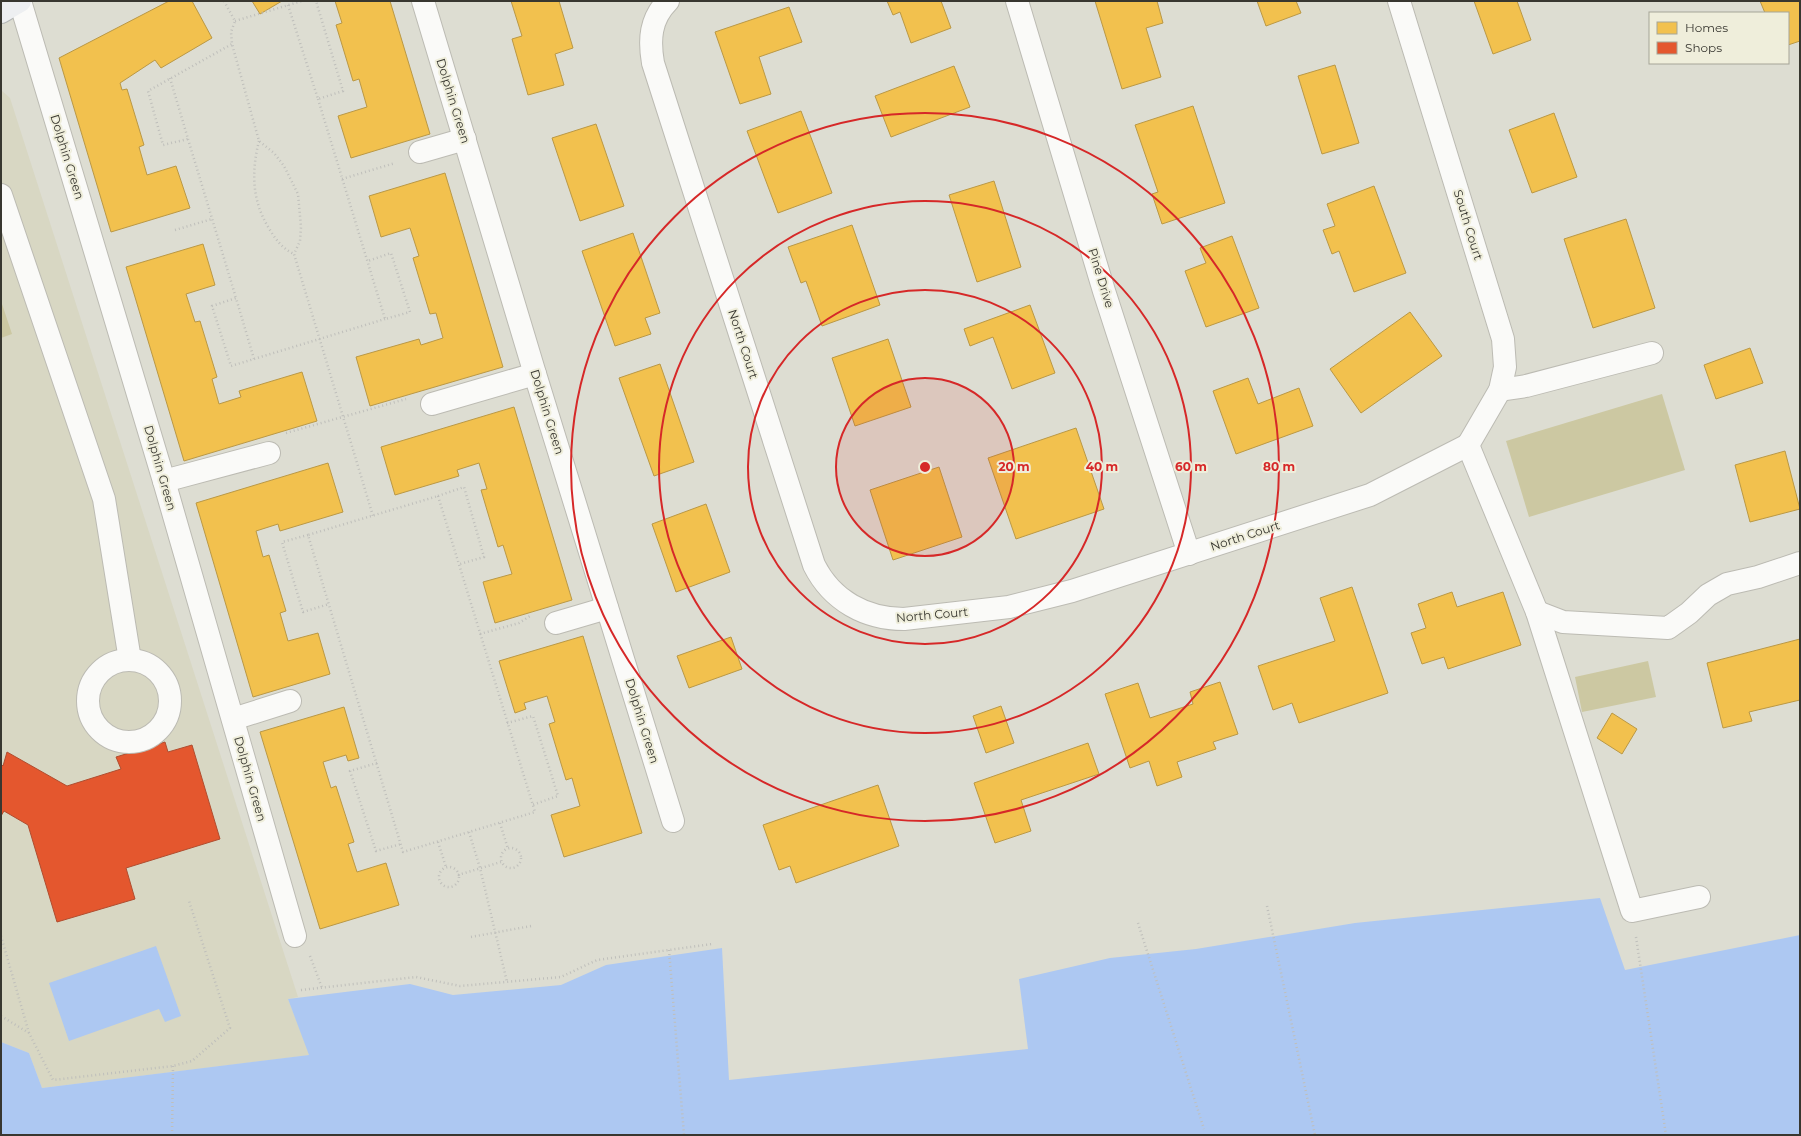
<svg xmlns="http://www.w3.org/2000/svg" width="1801" height="1136" font-family="Montserrat,sans-serif">
  <rect width="100%" height="100%" fill="#ddddd2"/>
  <!-- built -->
  <polygon fill="#d8d7c3" points="1,90 10,98 298,997 288,999 310,1055 42,1088 29,1053 1,1042"/>
  <!-- green -->
  <g fill="#ccc8a2">
    <polygon points="1,301 12,334 1,338"/>
    <polygon points="1662,394 1685,470 1529,517 1506,441"/>
    <polygon points="1648,661 1656,697 1582,712 1575,677"/>
  </g>
  <!-- water -->
  <g fill="#adc8f2">
    <polygon points="1600,898 1625,970 1800,935 1800,1135 1,1135 1,1042 29,1053 42,1088 309,1055 288,999 410,984 453,995 561,985 606,965 722,948 729,1080 1028,1049 1019,979 1110,958 1196,949 1355,923"/>
    <polygon points="156,946 181,1016 165,1022 159,1009 69,1041 49,983"/>
  </g>
  <!-- homes -->
  <g fill="#f2c14e" stroke="#ba9845">
    <polygon points="169,1 192,1 212,38 161,68 155,60 120,83 122,90 127,89 144,145 139,147 147,175 176,166 190,208 111,232 59,58"/>
    <polygon points="252,1 282,1 260,14"/>
    <polygon points="335,1 390,1 430,134 351,158 338,116 367,107 359,79 353,81 336,25 342,23"/>
    <polygon points="511,1 559,1 573,48 555,54 564,85 528,95 512,39 522,36"/>
    <polygon points="887,1 941,1 951,28 911,43 900,12 893,15"/>
    <polygon points="1095,1 1157,1 1163,23 1146,28 1161,77 1122,89"/>
    <polygon points="1257,1 1296,1 1301,13 1266,26"/>
    <polygon points="1474,1 1517,1 1531,40 1493,54"/>
    <polygon points="1760,1 1800,1 1800,41 1788,45 1788,13 1765,13"/>
    <polygon points="789,7 802,42 759,57 771,94 740,104 715,32"/>
    <polygon points="1335,65 1359,143 1322,154 1298,76"/>
    <polygon points="954,66 970,107 891,137 875,96"/>
    <polygon points="1193,106 1225,203 1162,224 1152,194 1158,192 1135,125"/>
    <polygon points="801,111 832,193 778,213 747,131"/>
    <polygon points="1554,113 1577,177 1532,193 1509,130"/>
    <polygon points="596,124 624,206 580,221 552,138"/>
    <polygon points="445,173 503,367 370,406 356,357 419,339 421,345 443,338 436,313 430,314 413,258 419,256 410,228 381,237 369,196"/>
    <polygon points="994,181 1021,267 977,282 949,195"/>
    <polygon points="1374,186 1406,273 1354,292 1339,251 1332,254 1323,230 1335,226 1327,204"/>
    <polygon points="1626,219 1655,308 1593,328 1564,239"/>
    <polygon points="852,225 880,305 822,326 806,281 801,283 788,247"/>
    <polygon points="633,233 660,313 645,318 651,334 615,346 582,251"/>
    <polygon points="1232,236 1259,308 1206,327 1185,271 1206,263 1200,248"/>
    <polygon points="203,244 215,285 186,294 195,322 200,321 217,377 212,379 219,404 241,397 239,391 302,372 317,421 184,461 126,267"/>
    <polygon points="1030,305 1055,373 1012,389 993,337 970,346 964,329"/>
    <polygon points="1410,312 1442,356 1361,413 1330,369"/>
    <polygon points="888,339 911,407 855,426 832,358"/>
    <polygon points="1750,348 1763,383 1716,399 1704,365"/>
    <polygon points="660,364 694,462 654,476 619,378"/>
    <polygon points="1248,378 1258,404 1299,388 1313,426 1236,454 1213,391"/>
    <polygon points="514,407 572,600 495,623 483,582 512,574 503,545 498,547 481,490 487,489 479,463 457,470 459,476 395,495 381,447"/>
    <polygon points="1076,428 1104,509 1016,539 988,458"/>
    <polygon points="1785,451 1800,509 1750,522 1735,465"/>
    <polygon points="328,463 343,512 280,531 278,524 256,531 263,557 269,555 286,611 280,613 288,641 318,633 330,674 253,697 196,503"/>
    <polygon points="939,467 962,537 893,560 870,490"/>
    <polygon points="706,504 730,572 676,592 652,524"/>
    <polygon points="1352,587 1388,693 1299,723 1292,703 1273,710 1258,666 1335,641 1320,598"/>
    <polygon points="1452,592 1457,607 1503,592 1521,645 1448,669 1444,657 1422,664 1411,633 1426,628 1418,604"/>
    <polygon points="583,636 642,833 564,857 551,815 580,806 572,778 566,780 549,724 555,722 547,696 524,703 526,709 515,713 499,661"/>
    <polygon points="731,637 742,669 689,688 677,656"/>
    <polygon points="1800,639 1800,700 1749,712 1752,721 1723,728 1707,663"/>
    <polygon points="1220,682 1238,734 1213,742 1216,749 1177,762 1182,777 1157,786 1149,761 1130,768 1105,694 1138,683 1150,718 1193,704 1190,692"/>
    <polygon points="1001,706 1014,743 986,753 973,716"/>
    <polygon points="344,707 359,758 348,761 346,755 323,762 331,788 336,786 354,842 348,844 357,872 386,863 399,905 320,929 260,732"/>
    <polygon points="1612,713 1637,729 1622,754 1597,738"/>
    <polygon points="1088,743 1099,774 1021,800 1031,831 995,843 974,783"/>
    <polygon points="878,785 899,846 796,883 790,866 779,870 763,825"/>
  </g>
  <!-- shops -->
  <polygon fill="#e4572e" stroke="#b04d2f" points="165,742 168,752 192,745 220,839 126,868 135,899 57,922 28,825 4,811 1,816 1,764 3,766 7,752 67,786 121,769 116,757"/>
  <g fill="none" stroke-linecap="round" stroke-linejoin="round">
    <!-- minor casing -->
    <g stroke="#bcbbb3" stroke-width="24">
      <g id="minor">
        <polyline points="20,1 164,481 295,936"/>
        <polyline points="423,1 535,374 673,821"/>
        <path d="M 668,1 C 650,19 649,40 653,63 L 814,565 C 832,601 866,619 904,619 L 1009,607 L 1072,591 L 1370,495 L 1468,445"/>
        <polyline points="1017,1 1104,291 1189,554"/>
        <polyline points="1399,1 1503,339 1505,367 1500,390 1468,445"/>
        <polyline points="420,152 465,139"/>
        <polyline points="1,195 104,499 130,660"/>
        <polyline points="1500,390 1526,386 1652,353"/>
        <polyline points="432,404 535,374"/>
        <polyline points="1468,445 1537,612 1632,911 1699,897"/>
        <polyline points="164,481 269,453"/>
        <polyline points="1537,612 1563,622 1668,628 1689,613 1708,595 1727,584 1758,577 1800,563"/>
        <polyline points="556,623 607,608"/>
        <circle cx="129" cy="701" r="41"/>
        <polyline points="233,719 290,701"/>
      </g>
    </g>
    <!-- major casing -->
    <g stroke="#b3b6b6" stroke-width="24">
      <polyline id="major" points="1,12 20,1"/>
    </g>
    <!-- path -->
    <g stroke="#bfbfbb" stroke-width="2.5" stroke-dasharray="1 3" stroke-linecap="butt">
      <polyline points="224,1 235,21 231,32 232,44 259,141 274,153 284,166 298,194 301,227 300,241 294,254 373,516"/>
      <polyline points="288,5 318,99 343,91 316,1"/>
      <polyline points="235,21 302,1"/>
      <polyline points="170,78 188,139 163,145 148,91 232,44"/>
      <polyline points="318,99 385,319 410,312 391,253 368,261"/>
      <polyline points="188,139 236,298"/>
      <path d="M 259,141 C 251,173 252,202 270,230 C 276,240 283,249 294,254"/>
      <polyline points="342,179 395,163"/>
      <polyline points="175,230 212,219"/>
      <polyline points="254,359 236,298 212,306 231,366 385,319"/>
      <polyline points="286,433 406,399"/>
      <polygon points="438,496 535,812 403,852 308,535"/>
      <polyline points="438,496 464,487 484,557 460,564"/>
      <polyline points="308,535 282,542 303,612 329,604"/>
      <polyline points="480,634 519,623 530,616"/>
      <polyline points="507,723 533,716 558,796 532,805"/>
      <polyline points="377,763 350,771 376,851 401,844"/>
      <polyline points="500,823 508,849"/>
      <polyline points="469,832 480,868 507,982"/>
      <polyline points="438,842 446,867"/>
      <circle cx="511" cy="858" r="10"/>
      <circle cx="449" cy="877" r="10"/>
      <polyline points="458,875 501,862"/>
      <polyline points="1267,906 1315,1135"/>
      <polyline points="1138,923 1204,1129"/>
      <polyline points="1,936 29,1033"/>
      <polyline points="471,937 531,926"/>
      <polyline points="1636,937 1666,1135"/>
      <polyline points="669,950 684,1135"/>
      <polyline points="310,956 322,988"/>
      <polyline points="301,990 416,977 460,986 561,977 597,960 712,944"/>
      <polyline points="1,1016 29,1033 53,1080 173,1066 192,1061 230,1028 189,901"/>
      <polyline points="172,1135 173,1066"/>
    </g>
    <!-- minor -->
    <use href="#minor" stroke="#fafaf8" stroke-width="22"/>
    <!-- major -->
    <use href="#major" stroke="#edeff1" stroke-width="22"/>
  </g>
  <!-- distance rings -->
  <circle cx="925" cy="467" r="89" fill="#d62828" fill-opacity=".12"/>
  <g fill="none" stroke="#d62828" stroke-width="2">
    <circle cx="925" cy="467" r="89"/>
    <circle cx="925" cy="467" r="177"/>
    <circle cx="925" cy="467" r="266"/>
    <circle cx="925" cy="467" r="354"/>
  </g>
  <g text-anchor="middle" stroke-width="4" stroke-linejoin="round" paint-order="stroke">
    <!-- street labels -->
    <g font-size="12" fill="#383730" stroke="#efeedb">
      <text transform="translate(453 101) rotate(73)" y="4">Dolphin Green</text>
      <text transform="translate(67 157) rotate(73)" y="4">Dolphin Green</text>
      <text transform="translate(1468 225) rotate(73)" y="4">South Court</text>
      <text transform="translate(1101 278) rotate(73)" y="4">Pine Drive</text>
      <text transform="translate(743 344) rotate(72)" y="4">North Court</text>
      <text transform="translate(547 412) rotate(73)" y="4">Dolphin Green</text>
      <text transform="translate(160 468) rotate(74)" y="4">Dolphin Green</text>
      <text transform="translate(1245 536) rotate(-18)" y="4">North Court</text>
      <text transform="translate(932 615) rotate(-5)" y="4">North Court</text>
      <text transform="translate(642 721) rotate(73)" y="4">Dolphin Green</text>
      <text transform="translate(250 779) rotate(74)" y="4">Dolphin Green</text>
    </g>
  </g>
  <circle cx="925" cy="467" r="6" fill="#d62828" stroke="#efeedb" stroke-width="2"/>
  <g font-size="12" text-anchor="middle" font-weight="bold" fill="#d62828" stroke="#efeedb" stroke-width="4" stroke-linejoin="round" paint-order="stroke">
    <text x="1014" y="471">20 m</text>
    <text x="1102" y="471">40 m</text>
    <text x="1191" y="471">60 m</text>
    <text x="1279" y="471">80 m</text>
  </g>
  <!-- border -->
  <rect width="1801" height="1136" fill="none" stroke="#383730" stroke-width="4"/>
  <!-- legend -->
  <rect x="1649" y="12" width="140" height="52" fill="#efeedb" stroke="#a6a597"/>
  <rect x="1657" y="22" width="20" height="12" fill="#f2c14e" stroke="#a6a597"/>
  <text x="1685" y="32" font-size="12" fill="#383730">Homes</text>
  <rect x="1657" y="42" width="20" height="12" fill="#e4572e" stroke="#a6a597"/>
  <text x="1685" y="52" font-size="12" fill="#383730">Shops</text>
</svg>
